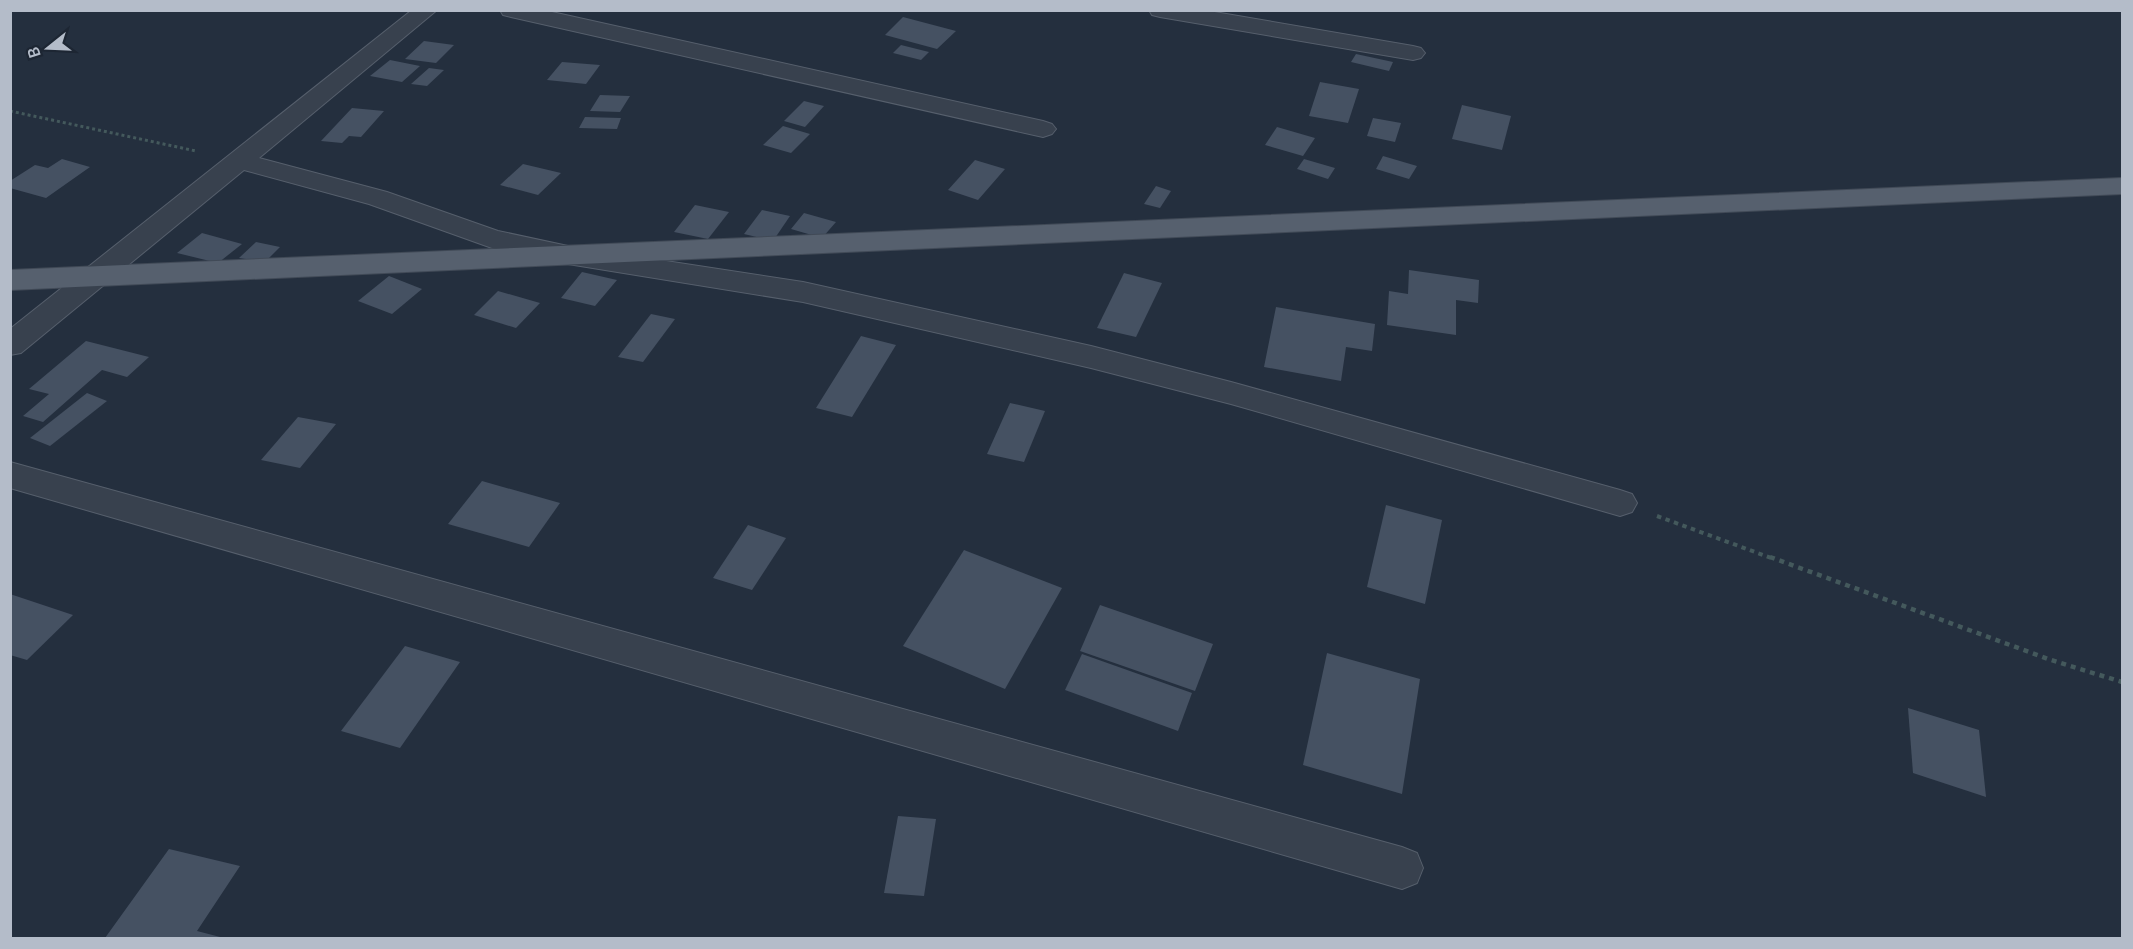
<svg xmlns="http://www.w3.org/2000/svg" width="2133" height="949" font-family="Lato,sans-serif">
  <rect width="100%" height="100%" fill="#242f3e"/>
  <!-- building -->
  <g fill="#455162">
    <polygon points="903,17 956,31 937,49 885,35"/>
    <polygon points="424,41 454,45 436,63 405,59"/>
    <polygon points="901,45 929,52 921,60 893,53"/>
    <polygon points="1356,54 1393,62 1389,71 1351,62"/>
    <polygon points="390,60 420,66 402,82 370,76"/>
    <polygon points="562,62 600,65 586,84 547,80"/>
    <polygon points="429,68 444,70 427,86 411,84"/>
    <polygon points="1320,82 1359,89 1348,123 1309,116"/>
    <polygon points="600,95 630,96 620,112 590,111"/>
    <polygon points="804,101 824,106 805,127 784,121"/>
    <polygon points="1462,105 1511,116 1502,150 1452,139"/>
    <polygon points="352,108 384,111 361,137 349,136 342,143 321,141"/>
    <polygon points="585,117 621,118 617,129 579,128"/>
    <polygon points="1373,118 1401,123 1395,142 1367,136"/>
    <polygon points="783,126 810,134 791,153 763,145"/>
    <polygon points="1277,127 1315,138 1303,156 1265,145"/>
    <polygon points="1383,156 1417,166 1409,179 1376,169"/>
    <polygon points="62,159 90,167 46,198 10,188 10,181 35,165 48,168"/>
    <polygon points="1304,159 1335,168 1328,179 1297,169"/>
    <polygon points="975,160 1005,169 978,200 948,190"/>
    <polygon points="523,164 561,173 538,195 500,185"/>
    <polygon points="1156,186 1171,191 1160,208 1144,204"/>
    <polygon points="695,205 729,212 708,239 674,232"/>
    <polygon points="762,210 790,216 773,241 744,234"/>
    <polygon points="804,213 836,222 822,238 791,229"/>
    <polygon points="202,233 242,244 218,263 177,253"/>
    <polygon points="256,242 280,247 265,262 239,258"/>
    <polygon points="1409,270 1479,280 1478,303 1456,300 1456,335 1387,325 1389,291 1408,294"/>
    <polygon points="582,272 617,280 595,306 561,298"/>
    <polygon points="1124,273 1162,283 1136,337 1097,328"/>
    <polygon points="389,276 422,289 392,314 358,301"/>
    <polygon points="498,291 540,303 516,328 474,315"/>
    <polygon points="1276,307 1375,324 1372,351 1346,347 1341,381 1264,367"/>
    <polygon points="651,314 675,319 643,362 618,357"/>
    <polygon points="861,336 896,345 852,417 816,408"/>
    <polygon points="86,341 149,357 127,377 102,370 43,422 23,416 49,394 29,389"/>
    <polygon points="87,393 107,401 50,446 30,438"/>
    <polygon points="1010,403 1045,411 1024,462 987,454"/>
    <polygon points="298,417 336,424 300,468 261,460"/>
    <polygon points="482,481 560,503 529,547 448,524"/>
    <polygon points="1386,505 1442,520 1425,604 1367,587"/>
    <polygon points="748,525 786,538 752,590 713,578"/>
    <polygon points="964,550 1062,588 1005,689 903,646"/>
    <polygon points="10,594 73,615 27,660 10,655"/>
    <polygon points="1100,605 1213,644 1195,691 1080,651"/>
    <polygon points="405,646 460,662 400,748 341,731"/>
    <polygon points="1327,653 1420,679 1402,794 1303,765"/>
    <polygon points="1082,654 1192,693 1178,731 1065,690"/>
    <polygon points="1908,708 1979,730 1986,797 1913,773"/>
    <polygon points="898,816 936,819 924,896 884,893"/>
    <polygon points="169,849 240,866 197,931 224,938 105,938"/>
  </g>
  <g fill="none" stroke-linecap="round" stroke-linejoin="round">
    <!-- minor casing -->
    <g stroke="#565f6c" stroke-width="2">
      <g id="minor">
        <polygon points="412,10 437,10 259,158 387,192 498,231 568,246 803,282 1091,346 1231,382 1620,490 1632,494 1637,503 1632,512 1620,516 1231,404 1091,368 803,302 568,264 492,248 369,204 244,170 21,353 10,355 10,329"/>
        <polygon points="500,10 543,10 1043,121 1052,124 1056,129 1052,134 1043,137 511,17 503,15"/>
        <polygon points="1149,10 1203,10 1413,46 1421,48 1425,53 1421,58 1413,60 1160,17 1152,15"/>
        <polygon points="10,462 1402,847 1417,853 1423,868 1417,883 1402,889 10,488"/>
      </g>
    </g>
    <!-- major casing -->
    <g stroke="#414a57" stroke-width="2">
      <polygon id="major" points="2122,178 2122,194 10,290 10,270"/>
    </g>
    <!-- path-far2 -->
    <polyline stroke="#44595c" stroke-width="3" stroke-dasharray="3 3" stroke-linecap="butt" points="10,111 196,151"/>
    <!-- path-far1 -->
    <polyline stroke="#44595c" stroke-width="4" stroke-dasharray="4.5 4.5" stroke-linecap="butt" points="1657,516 1774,559"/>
    <!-- path -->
    <polyline stroke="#44595c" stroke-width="4.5" stroke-dasharray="5 5" stroke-linecap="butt" points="1770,557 2051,660 2122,682"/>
    <!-- minor -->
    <use href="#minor" fill="#38414e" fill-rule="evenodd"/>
    <!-- major -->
    <use href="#major" fill="#56606e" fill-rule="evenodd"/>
  </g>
  <!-- border -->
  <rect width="2133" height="949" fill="none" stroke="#b4bcc9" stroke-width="24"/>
  <!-- north arrow -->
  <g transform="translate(48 48) rotate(252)" stroke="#1d2633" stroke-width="4.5" paint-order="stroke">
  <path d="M0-4.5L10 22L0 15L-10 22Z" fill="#b4bcc9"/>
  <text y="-9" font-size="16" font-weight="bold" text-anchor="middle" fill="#b4bcc9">B</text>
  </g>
</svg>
